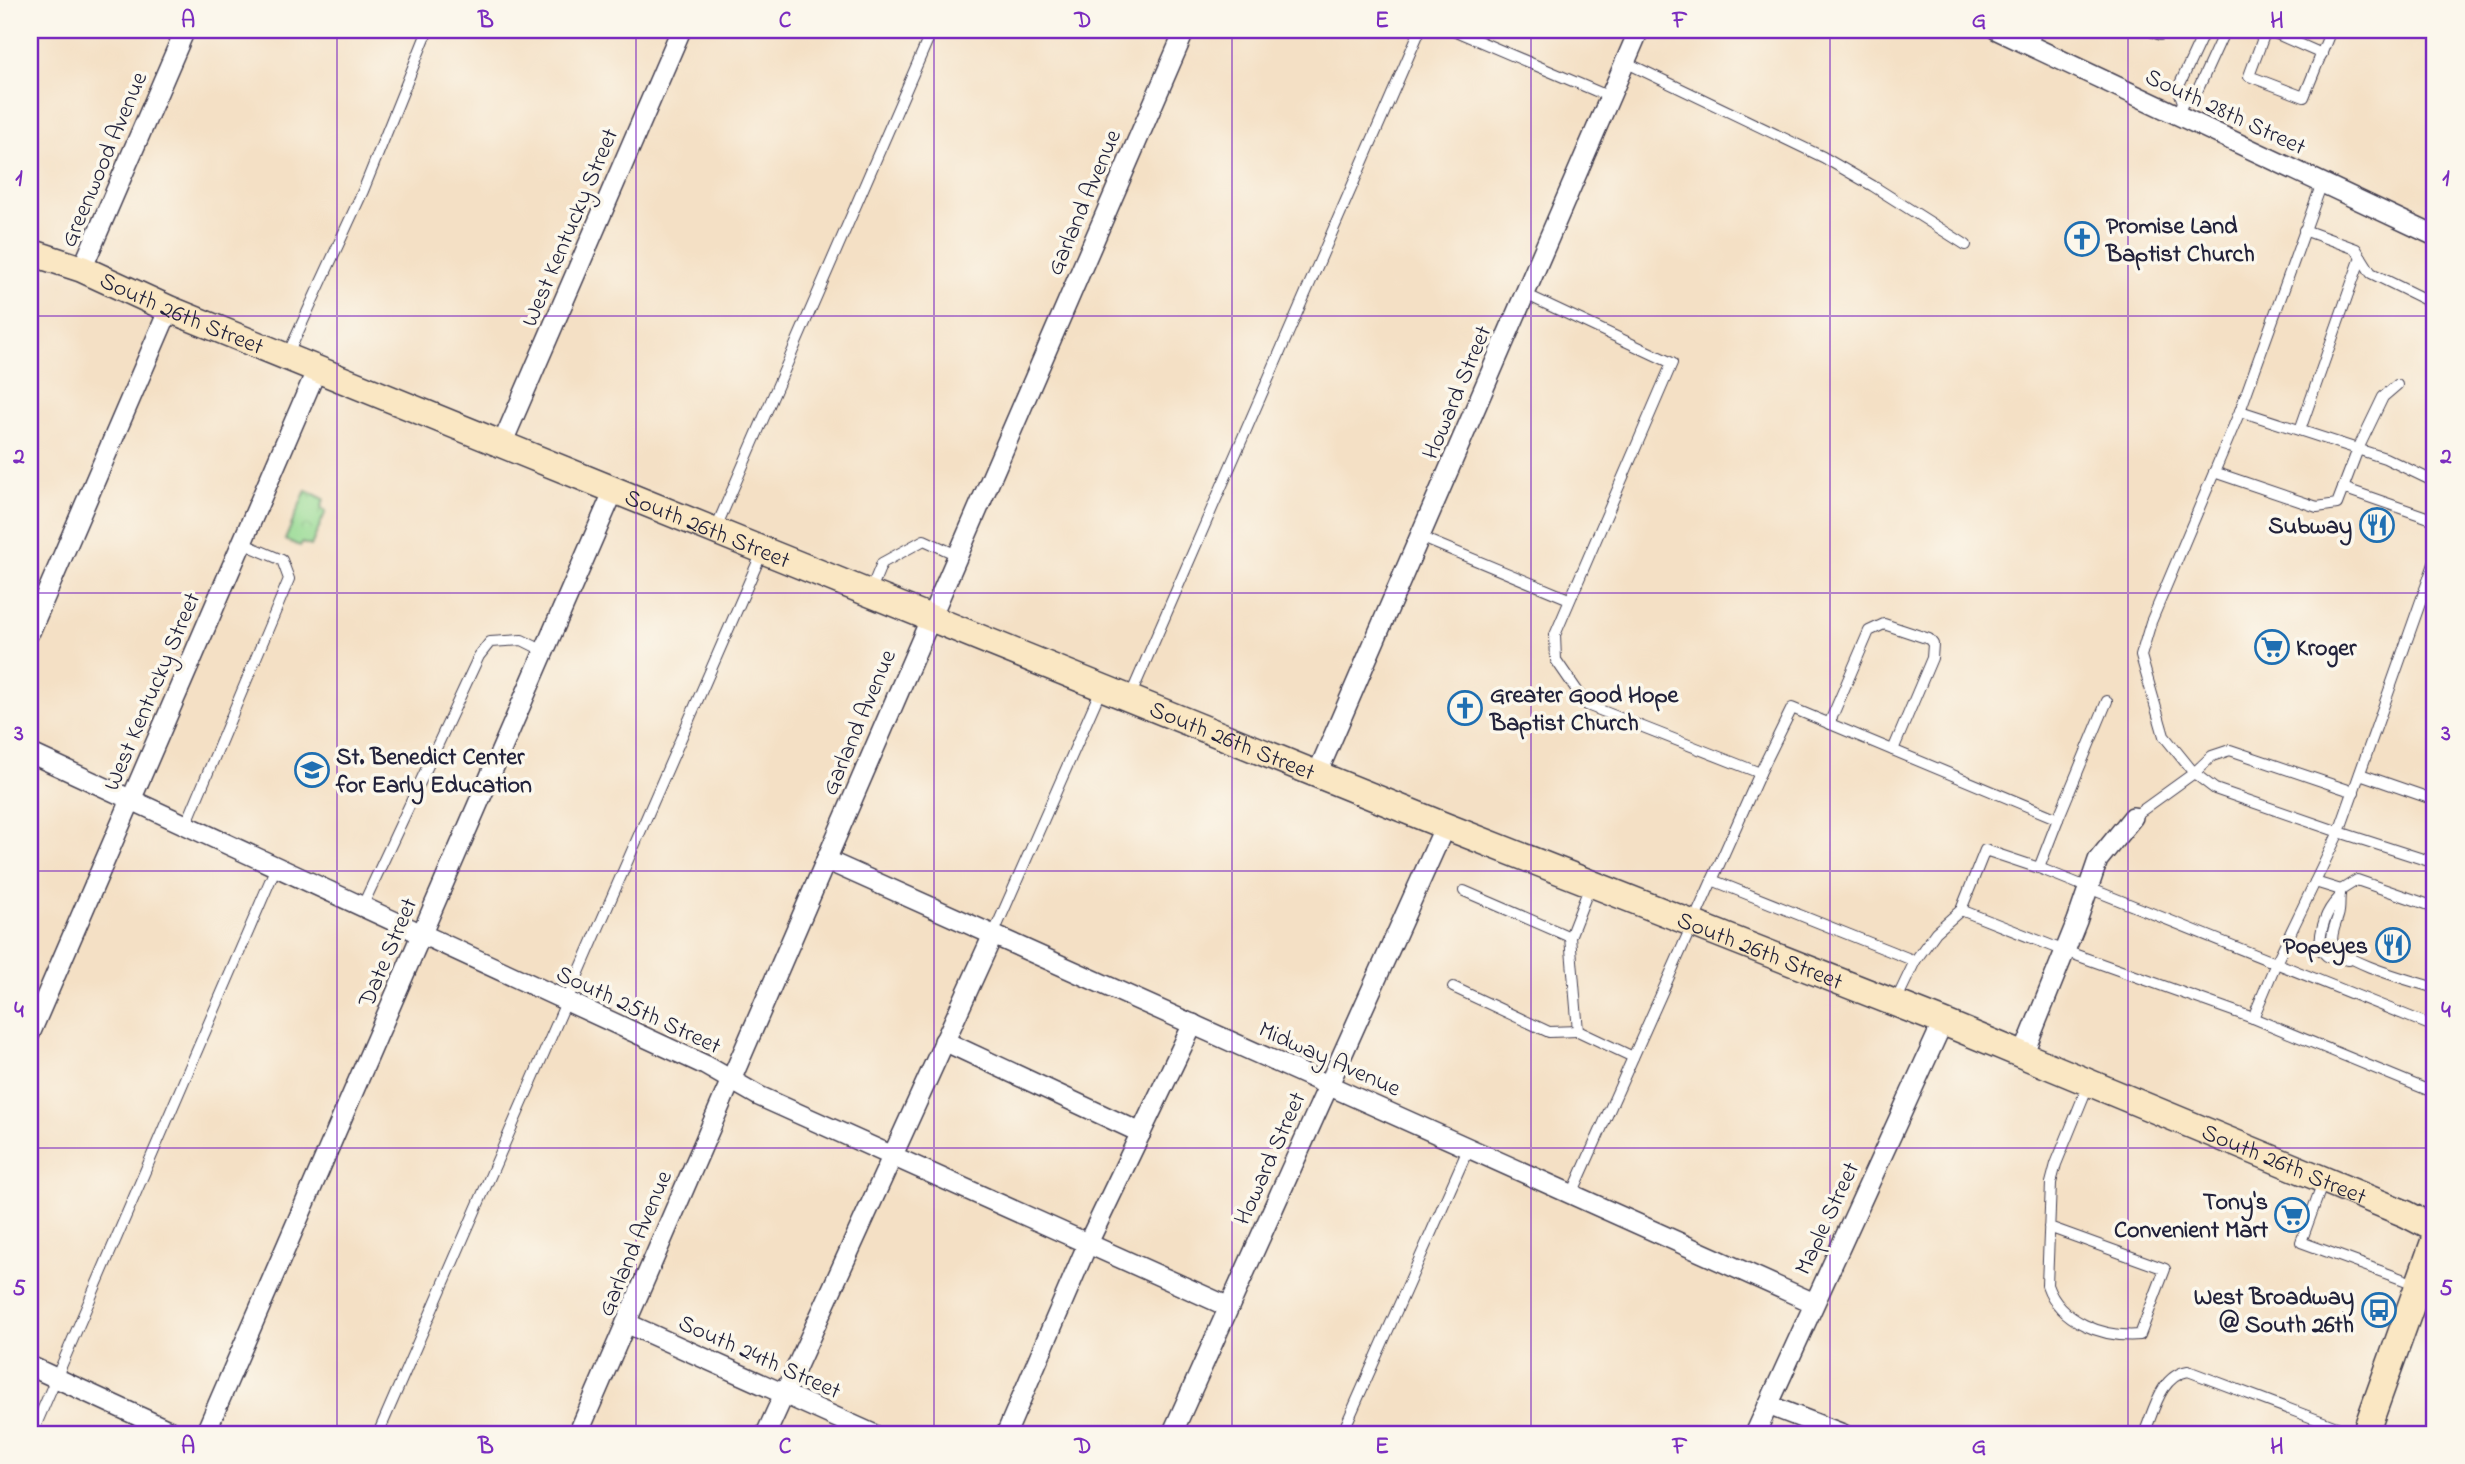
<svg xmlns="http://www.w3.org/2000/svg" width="2465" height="1464" font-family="'Indie Flower',sans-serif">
  <defs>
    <pattern id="park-crowns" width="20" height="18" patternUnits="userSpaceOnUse" patternTransform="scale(1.75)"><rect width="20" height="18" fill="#96da93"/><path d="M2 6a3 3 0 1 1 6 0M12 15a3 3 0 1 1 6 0" fill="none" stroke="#81bb80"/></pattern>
  </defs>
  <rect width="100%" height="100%" fill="#fbf7ec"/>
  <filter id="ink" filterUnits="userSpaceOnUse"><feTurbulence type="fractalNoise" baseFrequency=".0143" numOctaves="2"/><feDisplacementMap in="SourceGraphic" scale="14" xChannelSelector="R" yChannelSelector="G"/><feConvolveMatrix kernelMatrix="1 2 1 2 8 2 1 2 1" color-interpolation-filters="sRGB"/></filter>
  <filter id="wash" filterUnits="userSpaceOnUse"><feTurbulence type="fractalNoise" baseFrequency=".00686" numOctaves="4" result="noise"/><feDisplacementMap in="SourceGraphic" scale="28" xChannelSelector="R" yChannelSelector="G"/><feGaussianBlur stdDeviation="1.57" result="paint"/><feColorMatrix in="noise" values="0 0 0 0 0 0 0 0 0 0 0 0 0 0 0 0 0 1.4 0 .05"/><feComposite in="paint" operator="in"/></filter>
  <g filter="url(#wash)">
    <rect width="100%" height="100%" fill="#f4e0c5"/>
    <!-- park -->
    <polygon fill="url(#park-crowns)" stroke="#5c7e67" stroke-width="2" points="306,490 324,499 321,508 326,511 311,546 302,543 300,546 285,540"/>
  </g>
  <g filter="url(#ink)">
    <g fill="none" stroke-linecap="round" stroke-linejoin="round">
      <!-- lane casing -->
      <g stroke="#423e50" stroke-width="12">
        <g id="lane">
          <polyline points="1453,30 1610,97"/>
          <polyline points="2148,30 2160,35 2162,30"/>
          <polyline points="2266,30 2249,76 2304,97 2331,30"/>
          <polyline points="2268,30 2322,54"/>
          <polyline points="2030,46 2038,30"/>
          <polyline points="1625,62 1823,157 1873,186 1966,245"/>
          <polyline points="2183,102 2194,98 2225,30"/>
          <polyline points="2178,116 2183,102 2178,88 2205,30"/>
          <polyline points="2322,183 2240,411 2151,622 2141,656 2164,736 2194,773 2212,756 2230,750 2354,792"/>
          <polyline points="2304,230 2356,249 2371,273 2434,304"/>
          <polyline points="1525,294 1672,363 1555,635 1556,660 1587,705 1760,773 1572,1194"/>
          <polyline points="287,356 363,191 428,30"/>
          <polyline points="2240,411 2385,458 2435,482"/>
          <polyline points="2300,430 2361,257"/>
          <polyline points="2214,472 2317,507 2337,504 2358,449 2383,397 2397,385"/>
          <polyline points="2343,488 2435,520"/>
          <polyline points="715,530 932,30"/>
          <polyline points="1420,537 1569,599"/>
          <polyline points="870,592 882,563 924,540 957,555"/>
          <polyline points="1130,697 1420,30"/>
          <polyline points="1829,724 1869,631 1884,624 1929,639 1933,644 1932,658 1893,750"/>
          <polyline points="1760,773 1792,708 2058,819 2039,868 1985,850 1961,910 1936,932 1915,961"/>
          <polyline points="2360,774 2435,800"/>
          <polyline points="2133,817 2194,773 2215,789 2339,832 2435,561"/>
          <polyline points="2058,819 2107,701"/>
          <polyline points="186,825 289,579 282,560 242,543"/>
          <polyline points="2039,868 2435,1027"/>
          <polyline points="1712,880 1915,961 1896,1001"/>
          <polyline points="2315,882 2341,890"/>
          <polyline points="1464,891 1570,937 1578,1031 1633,1057"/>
          <path d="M 2338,899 C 2325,912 2320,931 2320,949 L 2327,956 L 2349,960"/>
          <polyline points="362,907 479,656 490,642 522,640 544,651"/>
          <path d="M 2435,907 L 2357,880 L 2341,890 C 2338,899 2341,907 2338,916 C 2336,923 2330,936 2333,943 C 2342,963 2413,981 2435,988"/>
          <polyline points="1961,910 2065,951 2253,1018 2276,963 2339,832 2435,863"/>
          <polyline points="993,935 1102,687"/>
          <polyline points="1570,937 1591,883"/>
          <polyline points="1453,987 1549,1032 1578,1031"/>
          <polyline points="2253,1018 2435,1093"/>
          <polyline points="2430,1091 2435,1075"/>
          <polyline points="2323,1182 2301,1242 2418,1285"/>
          <path d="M 2049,1227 L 2165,1269 L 2140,1335 C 2103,1338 2060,1322 2047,1285 L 2051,1183 L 2056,1164 L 2089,1083"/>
          <polyline points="32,1434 276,867"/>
          <polyline points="378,1434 763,550"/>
          <polyline points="1342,1434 1469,1147"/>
          <path d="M 2144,1434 C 2154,1411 2160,1376 2188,1371 L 2355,1434"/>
        </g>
      </g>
      <!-- street casing -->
      <g stroke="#423e50" stroke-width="22">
        <g id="street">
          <polyline points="1997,30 2435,236"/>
          <polyline points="82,269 185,30"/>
          <polyline points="502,444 681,30"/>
          <polyline points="30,632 169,309"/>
          <polyline points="30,753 705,1065 759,1096 1229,1307"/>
          <polyline points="1317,774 1639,30"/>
          <polyline points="826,860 1814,1303"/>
          <polyline points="30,1034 317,369"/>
          <polyline points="944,1041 1141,1133"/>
          <polyline points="2023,1055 2077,921 2098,860 2133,817"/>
          <polyline points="626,1323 873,1434"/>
          <polyline points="30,1366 177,1434"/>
          <polyline points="1768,1405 1843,1434"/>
          <polyline points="205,1434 614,490"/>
          <polyline points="578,1434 1185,30"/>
          <polyline points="766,1434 993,935"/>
          <polyline points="1006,1434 1088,1243 1193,1024"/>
          <polyline points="1172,1434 1445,826"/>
          <polyline points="1755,1434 1943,1022"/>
        </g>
      </g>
      <!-- secondary casing -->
      <g stroke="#423e50" stroke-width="29">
        <g id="secondary">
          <path id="s1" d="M 30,252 L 82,269 L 169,309 L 614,490 L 1445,826 L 1943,1022 L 2406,1214 L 2435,1229"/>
          <polyline points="2365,1434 2435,1239"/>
        </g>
      </g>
      <!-- lane -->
      <use href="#lane" stroke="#fff" stroke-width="10"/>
      <!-- street -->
      <use href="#street" stroke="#fff" stroke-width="19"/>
      <!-- secondary -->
      <use href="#secondary" stroke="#fae7c3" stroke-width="26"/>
    </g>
  </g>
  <!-- grid -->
  <path fill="none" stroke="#7b2cbf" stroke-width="2" stroke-opacity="0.55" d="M 337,30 L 337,1434M 636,30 L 636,1434M 934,30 L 934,1434M 1232,30 L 1232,1434M 1531,30 L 1531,1434M 1830,30 L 1830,1434M 2128,30 L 2128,1434M 30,316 L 2435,316M 30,593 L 2435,593M 30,871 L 2435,871M 30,1148 L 2435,1148"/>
  <!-- icons -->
  <defs>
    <g id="church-ring" transform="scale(1.75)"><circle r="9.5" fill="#fbf7ec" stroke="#1f6fb2" stroke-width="1.5"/><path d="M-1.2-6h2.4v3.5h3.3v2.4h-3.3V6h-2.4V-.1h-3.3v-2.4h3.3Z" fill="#1f6fb2"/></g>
    <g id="restaurant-ring" transform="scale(1.75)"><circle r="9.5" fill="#fbf7ec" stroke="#1f6fb2" stroke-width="1.5"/><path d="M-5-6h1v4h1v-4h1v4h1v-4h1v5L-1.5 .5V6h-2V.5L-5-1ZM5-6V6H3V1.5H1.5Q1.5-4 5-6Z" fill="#1f6fb2"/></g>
    <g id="supermarket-ring" transform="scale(1.75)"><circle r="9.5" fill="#fbf7ec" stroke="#1f6fb2" stroke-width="1.5"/><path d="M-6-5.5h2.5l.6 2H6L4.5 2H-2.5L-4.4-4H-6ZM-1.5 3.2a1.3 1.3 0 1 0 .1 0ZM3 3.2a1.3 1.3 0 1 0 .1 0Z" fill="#1f6fb2"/></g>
    <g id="school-ring" transform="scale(1.75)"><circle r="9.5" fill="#fbf7ec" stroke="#1f6fb2" stroke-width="1.5"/><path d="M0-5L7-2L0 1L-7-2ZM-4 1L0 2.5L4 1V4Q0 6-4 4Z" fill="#1f6fb2"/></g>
    <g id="bus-ring" transform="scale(1.75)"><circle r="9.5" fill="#fbf7ec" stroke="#1f6fb2" stroke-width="1.5"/><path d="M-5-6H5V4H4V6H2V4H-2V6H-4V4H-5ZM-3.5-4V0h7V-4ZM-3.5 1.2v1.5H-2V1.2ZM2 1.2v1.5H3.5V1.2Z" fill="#1f6fb2"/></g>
  </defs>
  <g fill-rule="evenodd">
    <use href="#church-ring" x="2082" y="239"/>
    <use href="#restaurant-ring" x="2377" y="525"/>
    <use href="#supermarket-ring" x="2272" y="647"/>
    <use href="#church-ring" x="1465" y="708"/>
    <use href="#school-ring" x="312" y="770"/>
    <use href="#restaurant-ring" x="2393" y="945"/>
    <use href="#supermarket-ring" x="2292" y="1215"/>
    <use href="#bus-ring" x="2379" y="1310"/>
  </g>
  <g text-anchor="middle" stroke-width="7" stroke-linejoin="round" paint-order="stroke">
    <!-- street labels -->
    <g font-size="24" fill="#22223b" stroke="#fbf7ec">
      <text transform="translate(2226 111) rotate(25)" y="8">South 28th Street</text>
      <text transform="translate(103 159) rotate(-67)" y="8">Greenwood Avenue</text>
      <text transform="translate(1083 202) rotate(-67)" y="8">Garland Avenue</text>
      <text transform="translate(569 227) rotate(-67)" y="8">West Kentucky Street</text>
      <text dy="8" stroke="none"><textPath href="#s1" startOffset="164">South 26th Street</textPath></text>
      <text transform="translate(1456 392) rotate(-67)" y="8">Howard Street</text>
      <text dy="8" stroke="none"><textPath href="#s1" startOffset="732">South 26th Street</textPath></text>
      <text transform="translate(151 691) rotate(-67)" y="8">West Kentucky Street</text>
      <text transform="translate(858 722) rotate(-67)" y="8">Garland Avenue</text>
      <text dy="8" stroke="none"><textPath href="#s1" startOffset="1298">South 26th Street</textPath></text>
      <text dy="8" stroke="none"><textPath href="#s1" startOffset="1866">South 26th Street</textPath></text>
      <text transform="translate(387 952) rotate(-67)" y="8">Date Street</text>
      <text transform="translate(639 1009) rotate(25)" y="8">South 25th Street</text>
      <text transform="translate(1330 1058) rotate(24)" y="8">Midway Avenue</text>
      <text transform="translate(1269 1158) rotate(-66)" y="8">Howard Street</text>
      <text dy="8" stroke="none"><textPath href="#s1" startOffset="2432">South 26th Street</textPath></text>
      <text transform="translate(1826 1218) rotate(-65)" y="8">Maple Street</text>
      <text transform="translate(634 1243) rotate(-67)" y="8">Garland Avenue</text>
      <text transform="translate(760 1356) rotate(24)" y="8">South 24th Street</text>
    </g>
    <!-- poi labels -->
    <g font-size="24" font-weight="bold" fill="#22223b" stroke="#fbf7ec" text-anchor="start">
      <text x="2106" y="233">Promise Land<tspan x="2106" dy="28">Baptist Church</tspan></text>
      <text x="2352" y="533" text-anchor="end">Subway</text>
      <text x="2296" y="655">Kroger</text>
      <text x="1490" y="702">Greater Good Hope<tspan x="1490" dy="28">Baptist Church</tspan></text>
      <text x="336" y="764">St. Benedict Center<tspan x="336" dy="28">for Early Education</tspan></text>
      <text x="2368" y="953" text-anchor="end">Popeyes</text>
      <text x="2268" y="1209" text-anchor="end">Tony's<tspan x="2268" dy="28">Convenient Mart</tspan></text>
      <text x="2354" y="1304" text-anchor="end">West Broadway<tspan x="2354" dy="28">@ South 26th</tspan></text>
    </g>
  </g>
  <!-- margin -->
  <rect width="2465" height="1464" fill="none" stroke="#fbf7ec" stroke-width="77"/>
  <rect x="38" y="38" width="2388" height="1388" fill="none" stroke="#7b2cbf" stroke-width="2.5"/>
  <g font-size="23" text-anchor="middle" font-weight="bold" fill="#7b2cbf">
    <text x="188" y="27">A</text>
    <text x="486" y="27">B</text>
    <text x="785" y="27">C</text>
    <text x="1083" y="27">D</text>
    <text x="1382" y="27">E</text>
    <text x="1680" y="27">F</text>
    <text x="1979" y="27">G</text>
    <text x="2277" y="27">H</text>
    <text x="19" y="185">1</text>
    <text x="2446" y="185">1</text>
    <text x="19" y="463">2</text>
    <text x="2446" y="463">2</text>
    <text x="19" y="740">3</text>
    <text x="2446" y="740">3</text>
    <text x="19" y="1017">4</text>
    <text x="2446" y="1017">4</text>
    <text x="19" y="1295">5</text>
    <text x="2446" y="1295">5</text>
    <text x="188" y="1453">A</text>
    <text x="486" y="1453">B</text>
    <text x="785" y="1453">C</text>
    <text x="1083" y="1453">D</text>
    <text x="1382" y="1453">E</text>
    <text x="1680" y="1453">F</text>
    <text x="1979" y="1453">G</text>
    <text x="2277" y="1453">H</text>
  </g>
</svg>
